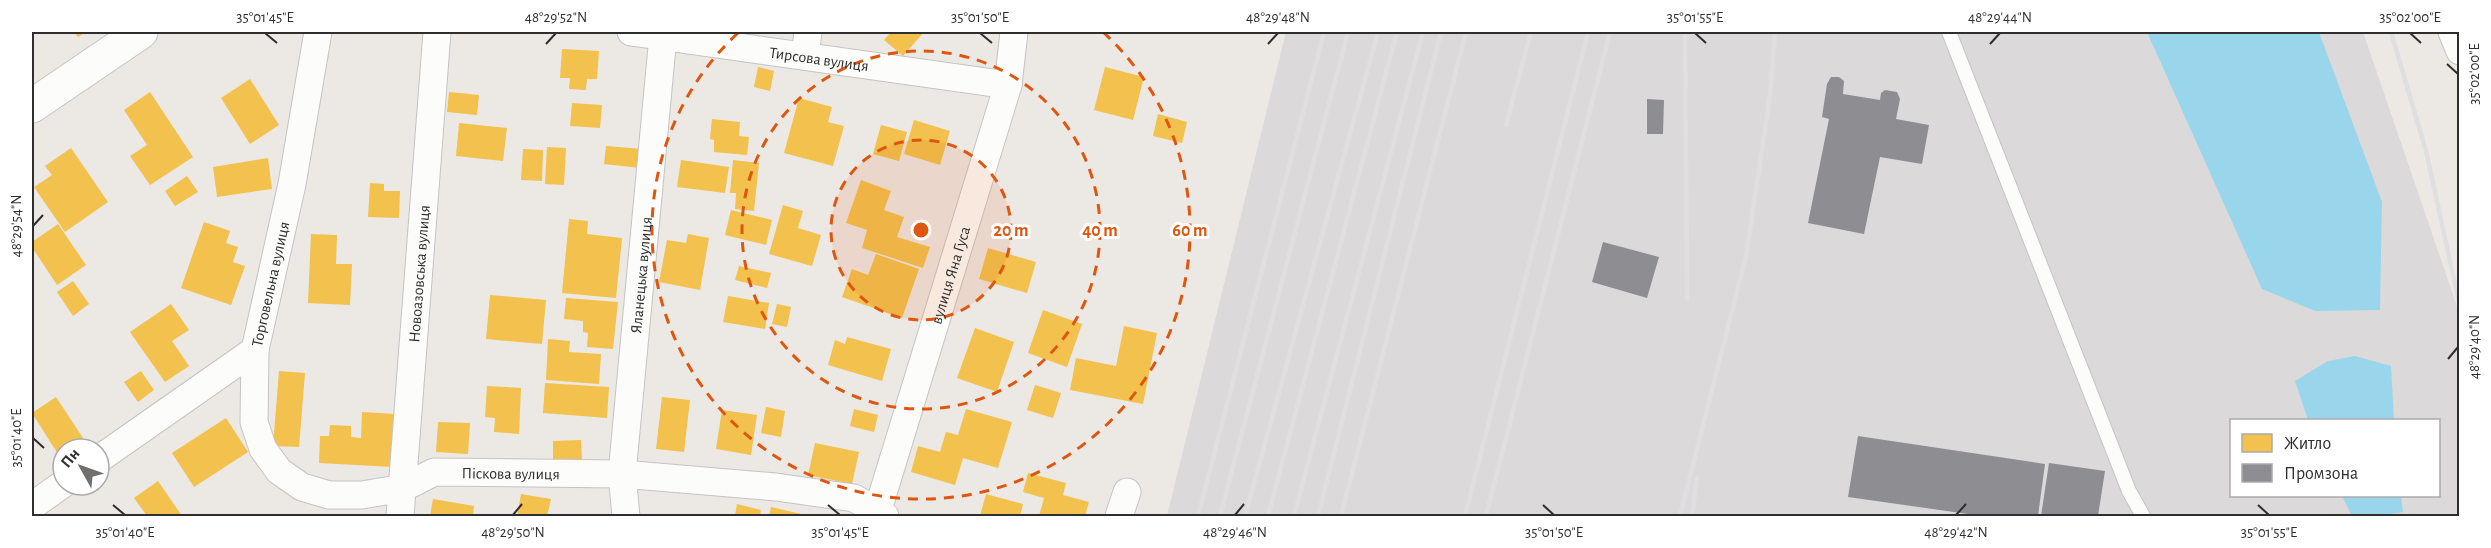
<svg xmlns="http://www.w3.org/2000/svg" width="2491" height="548" font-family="'Alegreya Sans',sans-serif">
  <rect width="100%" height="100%" fill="#ece8e4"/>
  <!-- industrial -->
  <path fill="#dcd9db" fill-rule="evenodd" d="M 1286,32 L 2363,32 L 2459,312 L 2459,516 L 1167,516 ZM 2232,420 L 2438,420 L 2438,496 L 2232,496 Z"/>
  <!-- water -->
  <g fill="#99d6ec">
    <polygon points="2147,32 2319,32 2382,202 2380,310 2315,311 2262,289"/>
    <polygon points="2355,356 2391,366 2394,420 2308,420 2295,381 2328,361"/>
    <polygon points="2342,496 2401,496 2403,512 2379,516 2352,516"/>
  </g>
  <!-- homes -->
  <g fill="#f2c14e">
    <polygon points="74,32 86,32 78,37"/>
    <polygon points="891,32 921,32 923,33 903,56 884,40"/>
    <polygon points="562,49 599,51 597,79 587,79 586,90 569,89 570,78 560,78"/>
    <polygon points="758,67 774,71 770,91 754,87"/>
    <polygon points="1105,67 1144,77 1133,120 1094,110"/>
    <polygon points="250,79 279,125 250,144 221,98"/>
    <polygon points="150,92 193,157 150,185 130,156 147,145 124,110"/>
    <polygon points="449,92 479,95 477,115 447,112"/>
    <polygon points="799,98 832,107 828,122 844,126 833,166 784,153"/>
    <polygon points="572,103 602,105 600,128 570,126"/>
    <polygon points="1158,114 1187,122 1182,143 1153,136"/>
    <polygon points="712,119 740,122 739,136 749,137 747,155 714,152 714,140 710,139"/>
    <polygon points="914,120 950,131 940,165 904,154"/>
    <polygon points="459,123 507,128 503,161 456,156"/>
    <polygon points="881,125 907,132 899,161 873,154"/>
    <polygon points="606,146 642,149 640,168 604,164"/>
    <polygon points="547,147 566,148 564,185 545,184"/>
    <polygon points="71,148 108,202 65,232 34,187 52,175 45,166"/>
    <polygon points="523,149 543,150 542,181 521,180"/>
    <polygon points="268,158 272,189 217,197 213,167"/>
    <polygon points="681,160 729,167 725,193 677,187"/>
    <polygon points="733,160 759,163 754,211 735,209 736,193 730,193"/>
    <polygon points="187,176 198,192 175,206 165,191"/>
    <polygon points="861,180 891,191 884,210 904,217 897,237 930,247 923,268 862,248 867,230 846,223"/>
    <polygon points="370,183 384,184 384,191 400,191 399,218 368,217"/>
    <polygon points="783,205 803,211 798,228 821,235 812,266 769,254"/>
    <polygon points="731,210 772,220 766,245 725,235"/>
    <polygon points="569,219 588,221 587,234 622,238 616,298 562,293"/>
    <polygon points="204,222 230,231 226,243 238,247 233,262 245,266 231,305 181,288"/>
    <polygon points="58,224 86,265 57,285 32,247 32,242"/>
    <polygon points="311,234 337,235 336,264 352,264 350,305 308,303"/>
    <polygon points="688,234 709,238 700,290 659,282 667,240 686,243"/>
    <polygon points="988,248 1036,262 1027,293 979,279"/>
    <polygon points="876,254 919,269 902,318 842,297 852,269 868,275"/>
    <polygon points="739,266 771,273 767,288 735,280"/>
    <polygon points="73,281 89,304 73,316 57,292"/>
    <polygon points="490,295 546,300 542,344 486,339"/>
    <polygon points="728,296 769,303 765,329 723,322"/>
    <polygon points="566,298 618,302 613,349 587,347 588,333 583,332 583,321 564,319"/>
    <polygon points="171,304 189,330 172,341 189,366 165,382 130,332"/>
    <polygon points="777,304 791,307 787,327 772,324"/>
    <polygon points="1043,310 1082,324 1067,367 1028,353"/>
    <polygon points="1124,326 1157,333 1143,404 1070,390 1076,358 1116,366"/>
    <polygon points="975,328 1014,342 997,392 957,378"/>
    <polygon points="847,337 891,349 882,381 828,365 835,340 845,344"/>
    <polygon points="548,339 570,341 569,352 601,354 599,384 546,380"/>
    <polygon points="141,371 154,390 138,402 124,382"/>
    <polygon points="279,371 305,373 299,447 273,446"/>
    <polygon points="545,383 609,387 607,418 543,413"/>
    <polygon points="1035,385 1061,393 1053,418 1027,410"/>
    <polygon points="487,386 521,388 519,434 494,432 495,418 485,417"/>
    <polygon points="56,397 83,438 58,454 32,413"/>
    <polygon points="662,397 690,400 684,452 656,449"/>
    <polygon points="766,407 785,411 781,437 761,433"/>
    <polygon points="854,409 878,415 874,432 850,426"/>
    <polygon points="966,409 1012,422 998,468 963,458 955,485 911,472 918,446 940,452 946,432 958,435"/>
    <polygon points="722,410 757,415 751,455 716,449"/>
    <polygon points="362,412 395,414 393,467 319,463 320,436 329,436 330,425 351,426 351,437 361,438"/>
    <polygon points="226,418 248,452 194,487 172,453"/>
    <polygon points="438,422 470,423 468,454 436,452"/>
    <polygon points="581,440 582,462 553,462 553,441"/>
    <polygon points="815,443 859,452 852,484 808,475"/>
    <polygon points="1028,473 1066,483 1063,495 1089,502 1085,516 1039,516 1044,498 1023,492"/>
    <polygon points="158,481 182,516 147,516 134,498"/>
    <polygon points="521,494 551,499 547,516 517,516"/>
    <polygon points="986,494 1023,504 1020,516 980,516"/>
    <polygon points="433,499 474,506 473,516 430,516"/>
    <polygon points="737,504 761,510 760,516 735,516"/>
    <polygon points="771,507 810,516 769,516"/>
  </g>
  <!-- industry -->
  <g fill="#8d8d92">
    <polygon points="1831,77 1839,77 1844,81 1843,94 1880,100 1881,93 1885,90 1897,92 1900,99 1896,119 1929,125 1922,164 1880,157 1864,234 1808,223 1829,119 1822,117 1827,84"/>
    <polygon points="1647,99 1664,100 1663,134 1647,134"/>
    <polygon points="1603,242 1659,257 1647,298 1592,282"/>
    <polygon points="1858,436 2045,464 2038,516 1982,516 1848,497"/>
    <polygon points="2049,463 2105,471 2098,516 2041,516"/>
  </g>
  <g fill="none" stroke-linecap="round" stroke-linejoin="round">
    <!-- service casing -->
    <g stroke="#c5c4c5" stroke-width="16">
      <polyline id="service" points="1949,32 2129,491 2143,516"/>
    </g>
    <!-- minor casing -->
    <g stroke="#c5c4c5" stroke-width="29">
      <g id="minor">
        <path id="s1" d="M 631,32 L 1008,85"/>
        <polyline points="2452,32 2460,51"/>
        <polyline points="805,55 808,32"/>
        <path id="s2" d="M 255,350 L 254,422 L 263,449 L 279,471 L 302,487 L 329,495 L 362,495 L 403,488 L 434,472 L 622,474 L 776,487 L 854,498 L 885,516"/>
        <path id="s3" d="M 99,459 L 255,350 L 292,184 L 318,32"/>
        <polyline points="32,506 63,484"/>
        <path id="s4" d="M 400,516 L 437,32"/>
        <path id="s5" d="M 626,516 L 622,474 L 663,36"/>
        <path id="s6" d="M 876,516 L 1008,85 L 1014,32"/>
        <polyline points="1119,516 1127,492"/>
      </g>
    </g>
    <!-- tertiary casing -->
    <g stroke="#c5c4c5" stroke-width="35">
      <polyline id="tertiary" points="32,106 141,32"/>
    </g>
    <!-- service -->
    <use href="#service" stroke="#fcfcfb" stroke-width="14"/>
    <!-- minor -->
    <use href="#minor" stroke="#fcfcfb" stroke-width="27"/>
    <!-- tertiary -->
    <use href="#tertiary" stroke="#fcfcfb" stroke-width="33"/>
    <!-- rail -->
    <g stroke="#dfdfe1" stroke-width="4.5">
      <polyline points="1685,32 1687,298"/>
      <polyline points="2391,32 2426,151 2460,307"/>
      <polyline points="1506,125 1531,32"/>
      <polyline points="1198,516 1324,32"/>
      <polyline points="1220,516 1348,32"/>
      <polyline points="1245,516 1378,32"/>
      <polyline points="1268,516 1397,32"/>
      <polyline points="1294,516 1423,32"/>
      <polyline points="1318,516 1441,32"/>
      <polyline points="1341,516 1466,32"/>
      <polyline points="1465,516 1588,32"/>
      <polyline points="1486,516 1610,32"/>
      <polyline points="1680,516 1746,256 1770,96 1775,32"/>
      <polyline points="1692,516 1697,478"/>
    </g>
  </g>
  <!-- ticks -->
  <path fill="none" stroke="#2e2e2e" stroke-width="2" d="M 265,33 L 277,43M 980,33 L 992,43M 1695,33 L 1706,43M 2410,33 L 2421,43M 546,44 L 556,33M 1268,44 L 1278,33M 1990,44 L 2000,33M 2447,64 L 2458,74M 33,226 L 43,215M 2448,359 L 2458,347M 33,438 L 44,448M 113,505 L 125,515M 828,505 L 840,515M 1543,505 L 1554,515M 2258,505 L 2269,515M 513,515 L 522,504M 1235,515 L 1244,504M 1956,515 L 1966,504"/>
  <!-- distance rings -->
  <circle cx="921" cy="230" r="90" fill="#df570e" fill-opacity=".12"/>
  <g fill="none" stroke="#df570e" stroke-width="3" stroke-dasharray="10 8">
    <circle cx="921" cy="230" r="90"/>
    <circle cx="921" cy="230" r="179"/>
    <path d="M1103 32A269 269 0 1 1 739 32"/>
  </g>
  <g text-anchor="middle" stroke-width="6" stroke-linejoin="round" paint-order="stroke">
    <!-- street labels -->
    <g font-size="16" fill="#2e2e2e" stroke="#fff">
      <text dy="6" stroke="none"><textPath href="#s1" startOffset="190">Тирсова вулиця</textPath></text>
      <text dy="6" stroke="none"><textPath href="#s4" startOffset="243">Новоазовська вулиця</textPath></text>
      <text dy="6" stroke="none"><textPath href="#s6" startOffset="252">вулиця Яна Гуса</textPath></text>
      <text dy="6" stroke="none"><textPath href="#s5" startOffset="242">Яланецька вулиця</textPath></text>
      <text dy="6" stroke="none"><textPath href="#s3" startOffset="258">Торговельна вулиця</textPath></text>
      <text dy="6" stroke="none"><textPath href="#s2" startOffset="370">Піскова вулиця</textPath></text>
    </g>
  </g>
  <circle cx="921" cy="230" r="9" fill="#df570e" stroke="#fff" stroke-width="3"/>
  <g font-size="18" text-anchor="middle" font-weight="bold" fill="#df570e" stroke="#fff" stroke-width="6" stroke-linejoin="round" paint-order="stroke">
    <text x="1011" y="236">20 m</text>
    <text x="1100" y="236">40 m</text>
    <text x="1190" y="236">60 m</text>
  </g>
  <!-- border -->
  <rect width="2491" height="548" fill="none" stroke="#ffffff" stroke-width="66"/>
  <!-- legend -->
  <rect x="2230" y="419" width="210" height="78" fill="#ffffff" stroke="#ababab" stroke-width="1.5"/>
  <rect x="2242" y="434" width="30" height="18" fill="#f2c14e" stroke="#ababab" stroke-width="1.5"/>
  <text x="2284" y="449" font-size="18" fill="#2e2e2e">Житло</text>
  <rect x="2242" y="464" width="30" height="18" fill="#8d8d92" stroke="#ababab" stroke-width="1.5"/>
  <text x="2284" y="479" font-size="18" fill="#2e2e2e">Промзона</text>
  <!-- north arrow -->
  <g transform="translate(81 467) rotate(310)"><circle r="28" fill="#ffffff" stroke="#ababab" stroke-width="1.5"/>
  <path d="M0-4.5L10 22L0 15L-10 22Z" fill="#706f6e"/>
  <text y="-9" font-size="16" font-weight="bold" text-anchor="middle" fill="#2e2e2e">Пн</text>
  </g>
  <rect x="33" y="33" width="2425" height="482" fill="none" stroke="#2e2e2e" stroke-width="2"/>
  <g font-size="15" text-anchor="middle" fill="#2e2e2e">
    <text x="265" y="22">35°01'45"E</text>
    <text x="556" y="22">48°29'52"N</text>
    <text x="980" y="22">35°01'50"E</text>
    <text x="1278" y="22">48°29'48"N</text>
    <text x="1695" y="22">35°01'55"E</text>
    <text x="2000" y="22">48°29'44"N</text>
    <text x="2410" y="22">35°02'00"E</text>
    <text transform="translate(2474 74) rotate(-90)" y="5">35°02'00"E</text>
    <text transform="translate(16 226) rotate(-90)" y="5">48°29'54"N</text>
    <text transform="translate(2474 347) rotate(-90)" y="5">48°29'40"N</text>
    <text transform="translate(16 438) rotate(-90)" y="5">35°01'40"E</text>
    <text x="125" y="537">35°01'40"E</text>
    <text x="513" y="537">48°29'50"N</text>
    <text x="840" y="537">35°01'45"E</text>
    <text x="1235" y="537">48°29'46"N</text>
    <text x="1554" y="537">35°01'50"E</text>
    <text x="1956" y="537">48°29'42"N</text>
    <text x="2269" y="537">35°01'55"E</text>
  </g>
</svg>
